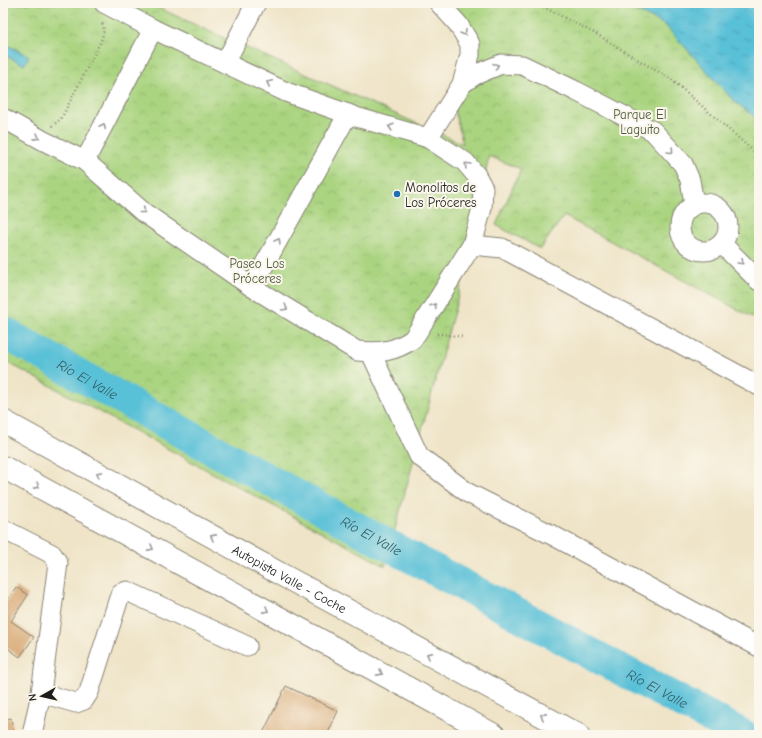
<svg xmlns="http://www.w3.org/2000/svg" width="762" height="738" font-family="'Comic Neue',sans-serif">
  <defs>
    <pattern id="park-crowns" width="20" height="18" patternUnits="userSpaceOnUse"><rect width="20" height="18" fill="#aad480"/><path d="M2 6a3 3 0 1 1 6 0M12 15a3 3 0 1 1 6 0" fill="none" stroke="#92b56e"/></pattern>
    <pattern id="water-ripples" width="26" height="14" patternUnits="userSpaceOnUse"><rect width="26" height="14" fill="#59c0d7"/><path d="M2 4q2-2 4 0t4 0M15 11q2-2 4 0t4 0" fill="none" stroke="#4da4b8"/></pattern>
  </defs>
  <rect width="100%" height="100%" fill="#fbf7ec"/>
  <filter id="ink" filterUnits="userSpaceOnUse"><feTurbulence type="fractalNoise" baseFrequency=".025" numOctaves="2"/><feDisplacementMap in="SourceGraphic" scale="8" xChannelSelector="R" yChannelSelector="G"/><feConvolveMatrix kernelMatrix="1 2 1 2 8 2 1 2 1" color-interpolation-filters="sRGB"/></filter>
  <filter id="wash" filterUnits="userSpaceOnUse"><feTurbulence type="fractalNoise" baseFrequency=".012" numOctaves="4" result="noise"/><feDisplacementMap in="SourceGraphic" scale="16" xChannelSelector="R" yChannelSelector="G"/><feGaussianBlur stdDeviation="0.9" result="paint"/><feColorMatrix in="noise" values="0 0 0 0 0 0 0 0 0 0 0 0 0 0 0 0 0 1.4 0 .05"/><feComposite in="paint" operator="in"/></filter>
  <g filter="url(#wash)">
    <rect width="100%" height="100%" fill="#efe4c7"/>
    <!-- park -->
    <polygon fill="url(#park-crowns)" stroke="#63784e" points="3,3 148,3 202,28 463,144 454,108 470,55 444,3 759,3 759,321 564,216 540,249 496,225 521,169 489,156 472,245 385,566 3,360"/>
    <!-- water -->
    <g fill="url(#water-ripples)" stroke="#3a6e7a">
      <polygon points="620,3 759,3 759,120 734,101 665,25"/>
      <polygon points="3,43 29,56 24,65 3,54"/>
    </g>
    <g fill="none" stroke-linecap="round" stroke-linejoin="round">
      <!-- river -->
      <path stroke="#59c0d7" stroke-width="32" id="s1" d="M 3,332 C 127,402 252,471 377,539 C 499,605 622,669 743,735"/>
    </g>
    <g id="blocks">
      <!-- building -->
      <g fill="#d6a46e">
        <polygon points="16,587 28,595 11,621 34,637 20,657 3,645 3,607"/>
        <polygon points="286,686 338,711 327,735 267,735 263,733"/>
        <polygon points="11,718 14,735 3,735 3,720"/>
      </g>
    </g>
  </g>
  <g filter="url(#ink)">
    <use href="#blocks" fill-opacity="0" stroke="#868072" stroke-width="1"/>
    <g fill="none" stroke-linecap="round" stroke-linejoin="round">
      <!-- minor casing -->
      <g stroke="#868072" stroke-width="21">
        <g id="minor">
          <path d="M 104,3 L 153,29 L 286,92 L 356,117 L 428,138 L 465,162 L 476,175 L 483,188 L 482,208 L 472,245 L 413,339 C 394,352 380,353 357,351 L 252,287"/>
          <polyline points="225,63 256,3"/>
          <polyline points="462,84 475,75 501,64 522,65 576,91 653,131 683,164 690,180 694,204"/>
          <polyline points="3,118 44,141 85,161 143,212 252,287 348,114"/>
          <polyline points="428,138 462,84 470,55 470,44 458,24 439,3"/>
          <polyline points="85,161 153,29"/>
          <circle cx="704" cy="227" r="24"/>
          <polyline points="722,244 759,281"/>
          <polyline points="472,245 502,248 759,386"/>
          <polyline points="371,353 419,456 468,493 552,535 759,647"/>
          <polyline points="3,529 52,554 58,563 41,693 32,735"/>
          <polyline points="41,693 76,703 84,700 89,692 119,598 121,593 127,591 247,646"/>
        </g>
      </g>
      <!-- highway casing -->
      <g stroke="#868072" stroke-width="24">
        <g id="highway">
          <path id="s2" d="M 3,421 L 284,576 L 578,735"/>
          <polyline points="3,467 494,735"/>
        </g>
      </g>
      <!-- path -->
      <g stroke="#868072" stroke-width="2.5" stroke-dasharray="1 3" stroke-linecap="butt">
        <polyline points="79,3 87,7"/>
        <polyline points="536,3 598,35 640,61 671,79 759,156"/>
        <polyline points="52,126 61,119 101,41 104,30 102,23"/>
        <polyline points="437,334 442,334 463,337"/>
      </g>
      <!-- minor -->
      <use href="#minor" stroke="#fff" stroke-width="19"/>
      <!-- highway -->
      <use href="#highway" stroke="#fff" stroke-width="22"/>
    </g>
    <!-- one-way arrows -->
    <defs><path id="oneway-chevron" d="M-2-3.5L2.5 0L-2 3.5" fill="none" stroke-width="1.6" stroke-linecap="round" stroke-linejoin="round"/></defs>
    <g stroke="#999">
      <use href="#oneway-chevron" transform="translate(464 33) rotate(60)"/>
      <use href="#oneway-chevron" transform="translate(496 66) rotate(-21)"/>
      <use href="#oneway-chevron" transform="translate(269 83) rotate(-155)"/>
      <use href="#oneway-chevron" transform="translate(103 126) rotate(-63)"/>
      <use href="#oneway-chevron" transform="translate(391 127) rotate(-164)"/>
      <use href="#oneway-chevron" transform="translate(37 137) rotate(29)"/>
      <use href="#oneway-chevron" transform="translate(671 151) rotate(47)"/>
      <use href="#oneway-chevron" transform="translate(467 165) rotate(-134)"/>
      <use href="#oneway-chevron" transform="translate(143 211) rotate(39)"/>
      <use href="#oneway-chevron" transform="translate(278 241) rotate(-61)"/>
      <use href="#oneway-chevron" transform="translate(741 262) rotate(46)"/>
      <use href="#oneway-chevron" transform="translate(434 306) rotate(-58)"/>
      <use href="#oneway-chevron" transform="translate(285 308) rotate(31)"/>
      <use href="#oneway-chevron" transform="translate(99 474) rotate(-151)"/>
      <use href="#oneway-chevron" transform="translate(37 486) rotate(29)"/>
      <use href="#oneway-chevron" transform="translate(213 537) rotate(-151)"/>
      <use href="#oneway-chevron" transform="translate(151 548) rotate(29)"/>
      <use href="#oneway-chevron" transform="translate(266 610) rotate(29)"/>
      <use href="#oneway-chevron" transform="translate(429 655) rotate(-152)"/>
      <use href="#oneway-chevron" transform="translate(380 673) rotate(29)"/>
      <use href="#oneway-chevron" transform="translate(543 716) rotate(-152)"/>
    </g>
  </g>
  <!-- markers -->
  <circle fill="#1f6fb2" stroke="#fbf7ec" stroke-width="1.5" cx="397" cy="194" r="4"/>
  <g text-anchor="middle" stroke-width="4" stroke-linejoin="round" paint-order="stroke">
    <!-- park labels -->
    <g font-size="13" fill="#4e5c3f" stroke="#fbf7ec">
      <text x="640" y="119">Parque El<tspan x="640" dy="15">Laguito</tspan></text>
      <text x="257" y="268">Paseo Los<tspan x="257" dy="15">Próceres</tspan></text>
    </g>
    <!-- poi labels -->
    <g font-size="13" fill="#1c1c1c" stroke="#fbf7ec" text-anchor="start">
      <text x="405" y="192">Monolitos de<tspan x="405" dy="15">Los Próceres</tspan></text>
    </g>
    <!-- street labels -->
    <g font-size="13" fill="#1c1c1c" stroke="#fbf7ec">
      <text dy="5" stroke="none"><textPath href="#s2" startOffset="327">Autopista Valle - Coche</textPath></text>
    </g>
    <!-- water labels -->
    <g font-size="14" font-style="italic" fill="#345e67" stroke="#fbf7ec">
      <text dy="5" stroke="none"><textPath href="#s1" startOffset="97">Río El Valle</textPath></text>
      <text dy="5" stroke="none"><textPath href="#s1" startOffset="421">Río El Valle</textPath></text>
      <text dy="5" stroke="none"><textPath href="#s1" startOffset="745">Río El Valle</textPath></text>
    </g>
  </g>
  <!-- margin -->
  <rect width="762" height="738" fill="none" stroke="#fbf7ec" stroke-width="16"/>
  <!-- north arrow -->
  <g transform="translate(42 696) rotate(262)" stroke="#fbf7ec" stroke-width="3" paint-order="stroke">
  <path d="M0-3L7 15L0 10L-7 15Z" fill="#1c1c1c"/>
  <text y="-6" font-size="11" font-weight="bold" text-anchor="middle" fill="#1c1c1c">N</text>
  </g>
</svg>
